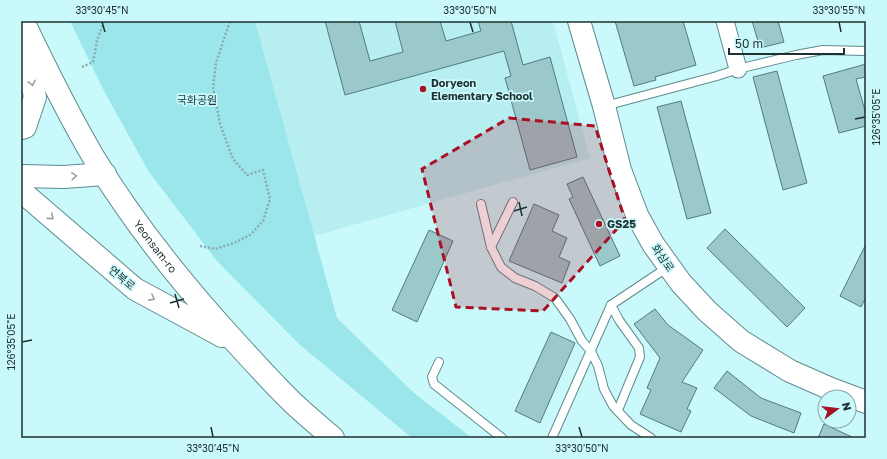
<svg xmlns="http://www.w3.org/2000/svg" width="887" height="459" font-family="'Golos Text','Noto Sans KR',sans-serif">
  <rect width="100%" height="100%" fill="#caf9fb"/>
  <!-- built -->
  <polygon fill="#b6eef2" points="255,21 553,21 590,158 314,236"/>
  <!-- green -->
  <polygon fill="#9be6ea" points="70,21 255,21 337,318 414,393 472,438 412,438 299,344 217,261 149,172 104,91"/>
  <!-- building -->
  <g fill="#9bc8cb" stroke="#517c7f">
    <polygon points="325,21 359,21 370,61 403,52 395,21 440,21 446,41 481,31 478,21 511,21 523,65 550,57 577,157 530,170 505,78 511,76 504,51 345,95"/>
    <polygon points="615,21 683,21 696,65 655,77 656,80 634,86"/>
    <polygon points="752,21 778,21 784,42 760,48"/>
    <polygon points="866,64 866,77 856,79 866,114 866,126 839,133 823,76"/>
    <polygon points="777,71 807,183 783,190 753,77"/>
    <polygon points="681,101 711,213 687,219 657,107"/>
    <polygon points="583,177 620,256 600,266 569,199 573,197 567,184"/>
    <polygon points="534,204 559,215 552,231 567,238 559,257 570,262 562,283 509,261"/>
    <polygon points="725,229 805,308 787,327 707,248"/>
    <polygon points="429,230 453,241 417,322 392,310"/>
    <polygon points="866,244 866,297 861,307 840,296"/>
    <polygon points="655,309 668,325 703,350 682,382 697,388 687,409 691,411 681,432 640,414 651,390 647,388 660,358 634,324"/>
    <polygon points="551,332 575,343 540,423 515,411"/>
    <polygon points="727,371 761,398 801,413 794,433 751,416 714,388"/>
    <polygon points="824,424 854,438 818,438"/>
  </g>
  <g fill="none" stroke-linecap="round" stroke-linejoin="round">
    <!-- lane casing -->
    <g stroke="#5f8b8e" stroke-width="10">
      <g id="lane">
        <polyline points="605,106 717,76 738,69 796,55 823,50 866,51"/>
        <polyline points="481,204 491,247 501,267 515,278 535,286 555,298 570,319 582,341 591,351 598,366 604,389 613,406 631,425 651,438"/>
        <polyline points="491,247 513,202"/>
        <polyline points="611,305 619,320 639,348 640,357 618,410"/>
        <polyline points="439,362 432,377 434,384 502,438"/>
        <polyline points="552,438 611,305 668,267"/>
      </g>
    </g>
    <!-- street casing -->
    <g stroke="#5f8b8e" stroke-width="19">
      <polyline id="street" points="725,21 738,69"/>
    </g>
    <!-- secondary casing -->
    <g stroke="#5f8b8e" stroke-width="24">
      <g id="secondary">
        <path id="s1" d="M 23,21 C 45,67 68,114 94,158 C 133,222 180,281 230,336 C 249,357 268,378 288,398 C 302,412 318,425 333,438"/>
        <polyline points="579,21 604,106 620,170 637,215 653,244 681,283 707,311 741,341 790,371 831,389 866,402"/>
        <polyline points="21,128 25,127 35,97 23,40"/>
        <polyline points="21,176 64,177 105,174"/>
        <polyline points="21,191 135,289 222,336"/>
      </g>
    </g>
    <!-- path -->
    <g stroke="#88acad" stroke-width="2.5" stroke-dasharray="2 2" stroke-linecap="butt">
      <polyline points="82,67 93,62 97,41 104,21"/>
      <polyline points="200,246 215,249 234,243 250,235 263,221 270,199 263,170 247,175 233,159 220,124 213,87 216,63 230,21"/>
    </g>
    <!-- lane -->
    <use href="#lane" stroke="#fff" stroke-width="8"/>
    <!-- street -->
    <use href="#street" stroke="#fff" stroke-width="17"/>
    <!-- secondary -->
    <use href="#secondary" stroke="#fff" stroke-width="22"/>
  </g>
  <!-- one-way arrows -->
  <defs><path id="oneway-chevron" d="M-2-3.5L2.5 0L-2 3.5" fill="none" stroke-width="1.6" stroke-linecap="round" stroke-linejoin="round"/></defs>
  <g stroke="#9aa2a2">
    <use href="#oneway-chevron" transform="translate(32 83) rotate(78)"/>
    <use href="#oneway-chevron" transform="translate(74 176) rotate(-4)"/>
    <use href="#oneway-chevron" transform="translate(51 217) rotate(41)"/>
    <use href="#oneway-chevron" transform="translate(152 298) rotate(28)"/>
  </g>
  <!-- marked area -->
  <path fill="#a81123" fill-opacity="0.2" stroke="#a81123" stroke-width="3" stroke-dasharray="8 5" stroke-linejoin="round" d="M 509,118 L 595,126 L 625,220 L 543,311 L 456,307 L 422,169 Z"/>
  <!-- ticks -->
  <path fill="none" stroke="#1e3031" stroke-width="1.5" d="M 102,22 L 105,32M 470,22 L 473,32M 839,22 L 841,32M 855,119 L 865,117M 519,202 L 522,216M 514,211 L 527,207M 175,294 L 179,308M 170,303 L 184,299M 22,342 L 32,340M 211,427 L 213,437M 579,427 L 582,437"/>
  <!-- markers -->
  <g fill="#a81123" stroke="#caf9fb" stroke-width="1.5">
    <circle cx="423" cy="89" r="4"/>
    <circle cx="599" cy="224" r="4"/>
  </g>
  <g text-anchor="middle" stroke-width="3.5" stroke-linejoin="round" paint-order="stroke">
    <!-- poi labels -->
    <g font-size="11" font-weight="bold" fill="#1e3031" stroke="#caf9fb" text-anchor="start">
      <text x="431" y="87">Doryeon<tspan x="431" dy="13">Elementary School</tspan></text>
      <text x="607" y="228">GS25</text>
    </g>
    <!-- park labels -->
    <g font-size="11" fill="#223a3c" stroke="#caf9fb">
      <text x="197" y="104">국화공원</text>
    </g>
    <!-- street labels -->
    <g font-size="11" fill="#1e3031" stroke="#caf9fb">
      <text dy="4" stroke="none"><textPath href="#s1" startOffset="262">Yeonsam-ro</textPath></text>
      <text transform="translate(663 258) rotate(55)" y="4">화삼로</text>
      <text transform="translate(122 278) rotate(40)" y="4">연북로</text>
    </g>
  </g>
  <!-- border -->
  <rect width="887" height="459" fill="none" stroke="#caf9fb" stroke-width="44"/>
  <!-- north arrow -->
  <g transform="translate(837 409) rotate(75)"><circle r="19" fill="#caf9fb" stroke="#85a9aa"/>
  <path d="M0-3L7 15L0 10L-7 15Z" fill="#a81123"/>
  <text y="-6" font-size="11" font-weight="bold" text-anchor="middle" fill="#1e3031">N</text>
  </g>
  <!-- scale -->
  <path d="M729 48v6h115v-6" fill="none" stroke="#1e3031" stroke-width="2"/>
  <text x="735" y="48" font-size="12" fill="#1e3031" stroke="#caf9fb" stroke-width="3" paint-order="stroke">50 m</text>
  <rect x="22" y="22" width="843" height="415" fill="none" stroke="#1e3031" stroke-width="1.5"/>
  <g font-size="10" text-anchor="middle" fill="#1e3031">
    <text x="102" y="14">33°30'45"N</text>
    <text x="470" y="14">33°30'50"N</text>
    <text x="839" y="14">33°30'55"N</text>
    <text transform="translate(876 117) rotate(-90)" y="4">126°35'05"E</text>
    <text transform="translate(11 342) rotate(-90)" y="4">126°35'05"E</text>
    <text x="213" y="452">33°30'45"N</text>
    <text x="582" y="452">33°30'50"N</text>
  </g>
</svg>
